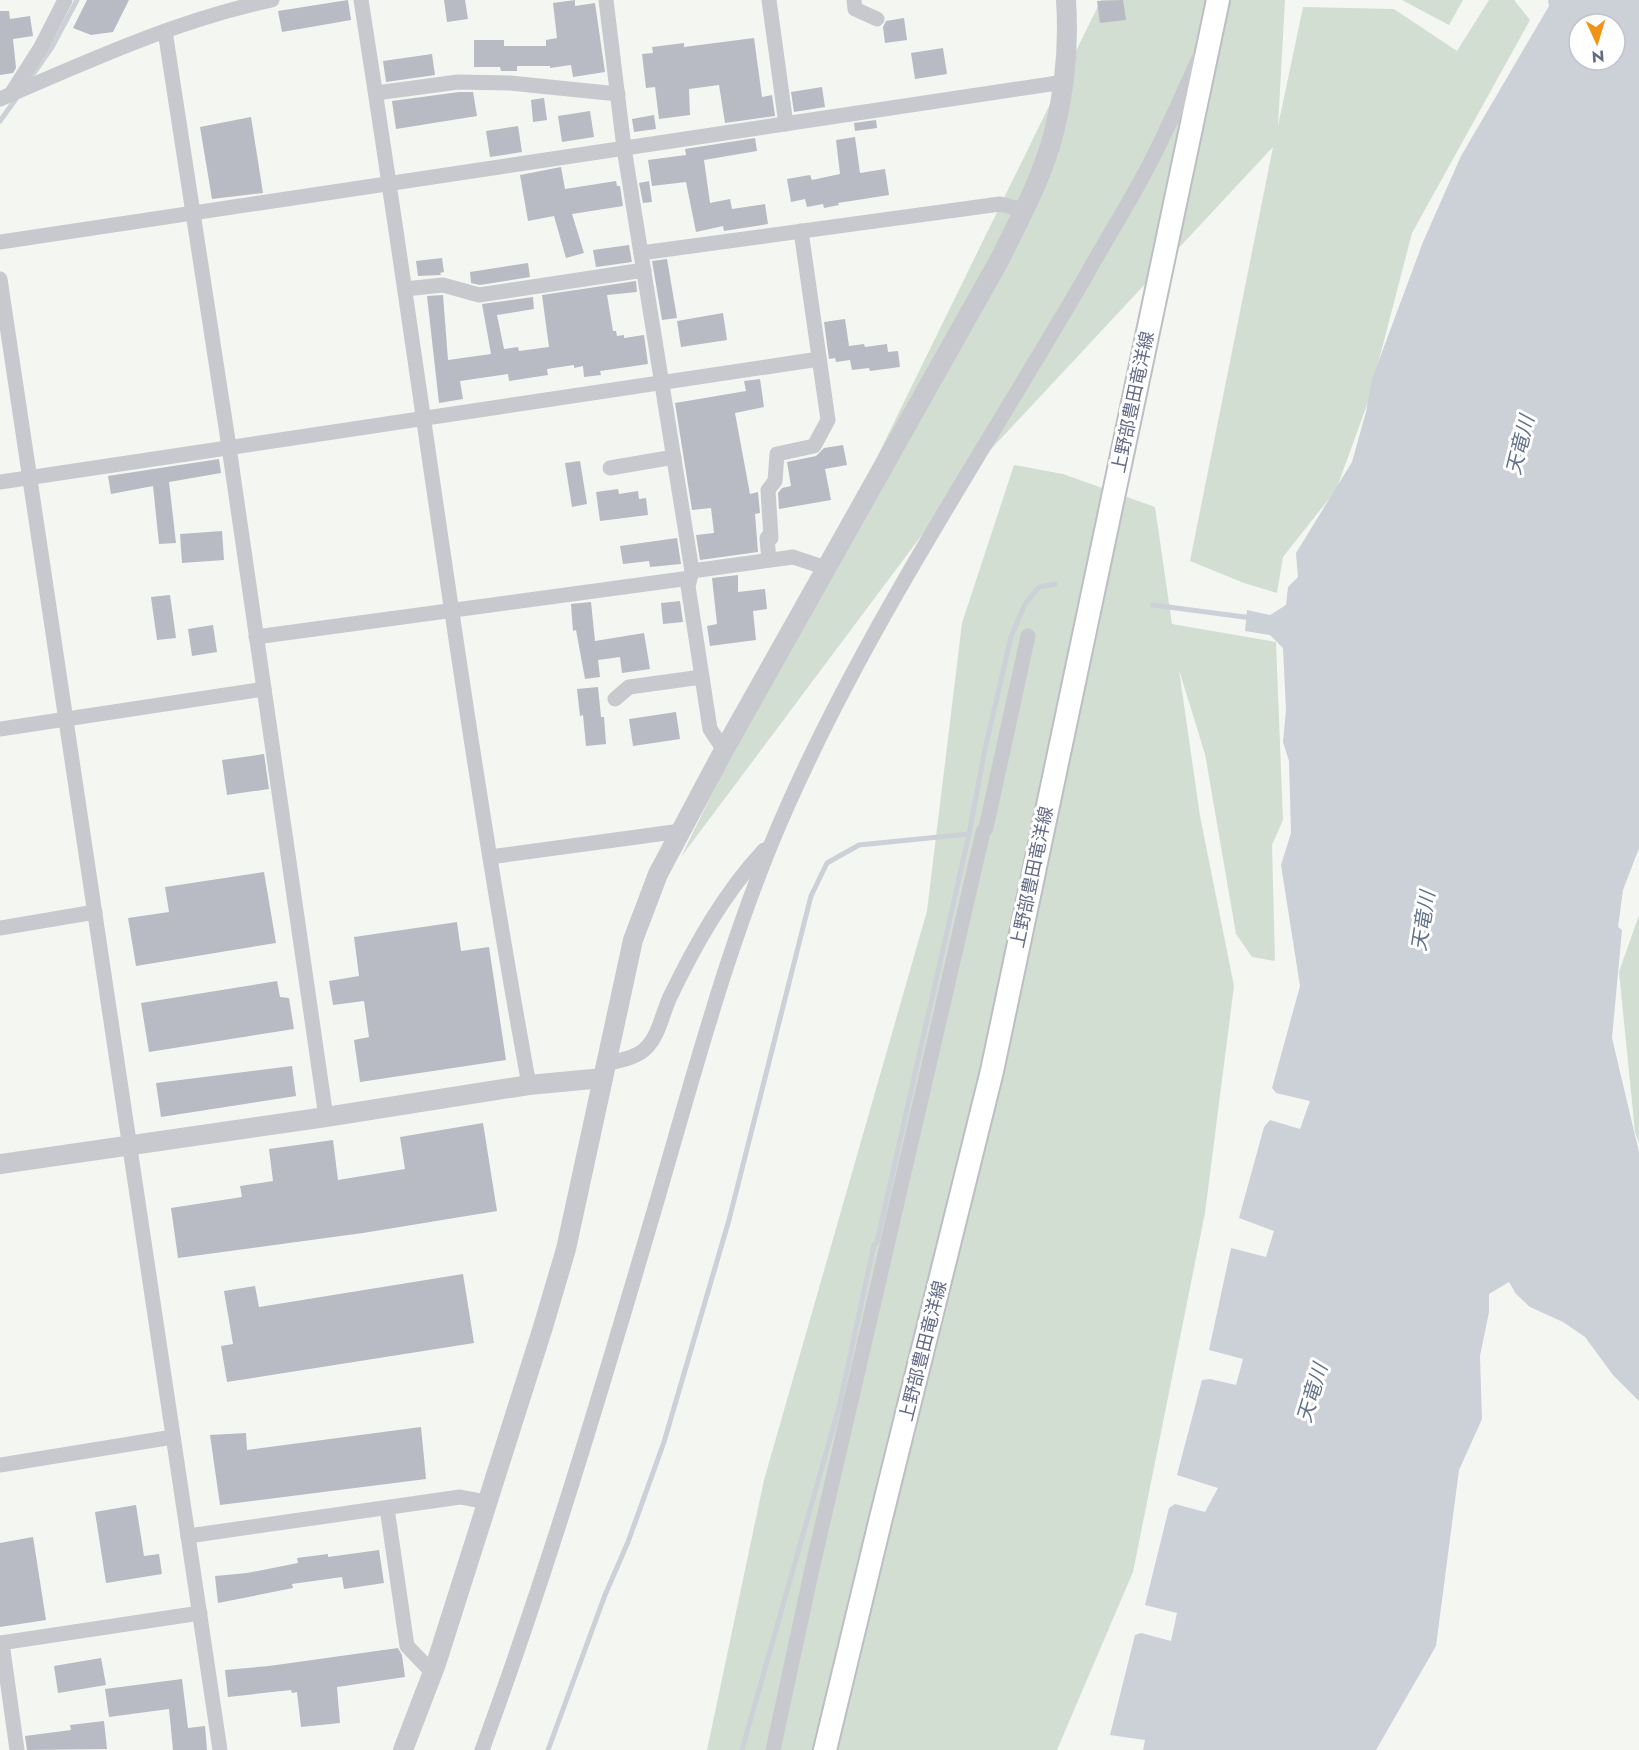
<svg xmlns="http://www.w3.org/2000/svg" width="1639" height="1750" font-family="Jost,'Noto Sans JP',sans-serif">
  <rect width="100%" height="100%" fill="#f4f6f2"/>
  <!-- green -->
  <g fill="#d3ded2">
    <polygon points="1101,0 1285,0 1278,126 1303,7 1394,9 1457,51 1489,0 1514,0 1530,20 1412,233 1368,402 1336,490 1283,557 1277,593 1244,583 1190,561 1273,147 966,476 681,857"/>
    <polygon points="1402,0 1463,0 1449,25"/>
    <polygon points="1014,465 1063,474 1155,507 1172,624 1276,642 1283,820 1272,845 1275,961 1252,957 1236,934 1205,754 1179,670 1200,816 1234,986 1205,1213 1133,1572 1057,1750 707,1750 764,1480 927,911 962,623"/>
    <polygon points="1639,915 1639,1143 1635,1132 1619,972"/>
  </g>
  <!-- water -->
  <path fill="#ccd0d7" fill-rule="evenodd" d="M 1548,0 L 1639,0 L 1639,848 L 1623,890 L 1618,927 L 1622,930 L 1612,1038 L 1639,1152 L 1639,1401 L 1613,1375 L 1585,1337 L 1563,1322 L 1530,1307 L 1516,1294 L 1509,1282 L 1489,1294 L 1489,1312 L 1480,1356 L 1482,1419 L 1459,1470 L 1436,1646 L 1376,1750 L 1143,1750 L 1145,1740 L 1110,1735 L 1135,1635 L 1141,1633 L 1171,1641 L 1177,1613 L 1145,1605 L 1169,1508 L 1175,1504 L 1205,1512 L 1218,1488 L 1177,1475 L 1202,1380 L 1210,1379 L 1236,1385 L 1243,1359 L 1209,1350 L 1231,1248 L 1266,1257 L 1274,1231 L 1239,1218 L 1264,1127 L 1270,1120 L 1300,1129 L 1310,1101 L 1276,1093 L 1272,1088 L 1300,986 L 1281,865 L 1291,833 L 1289,761 L 1283,742 L 1286,710 L 1283,648 L 1270,635 L 1245,631 L 1247,610 L 1270,615 L 1286,605 L 1288,587 L 1298,577 L 1296,553 L 1352,462 L 1366,412 L 1372,379 L 1423,242 L 1461,156 L 1549,6 ZM 1579,24 L 1615,24 L 1615,60 L 1579,60 Z"/>
  <g fill="none" stroke-linecap="round" stroke-linejoin="round">
    <!-- stream -->
    <g stroke="#ccd0d7" stroke-width="5">
      <polyline points="27,83 52,47 77,0"/>
      <polyline points="0,121 18,96"/>
      <polyline points="1153,605 1252,618"/>
      <polyline points="548,1750 605,1595 628,1542 664,1442 729,1220 811,896 827,863 859,845 969,834"/>
      <polyline points="742,1750 839,1407 874,1245 877,1242 969,834 985,749 1011,637 1025,604 1039,587 1055,584"/>
    </g>
  </g>
  <!-- building -->
  <g fill="#b8bbc3">
    <polygon points="87,0 129,0 113,32 91,35 73,28"/>
    <polygon points="348,0 351,20 282,32 278,11"/>
    <polygon points="444,0 465,0 468,19 447,22"/>
    <polygon points="575,0 575,6 595,3 605,72 573,77 571,65 550,68 550,66 517,66 517,71 501,71 500,67 474,67 474,40 504,40 504,46 546,46 546,40 557,38 553,3"/>
    <polygon points="1123,0 1126,20 1100,23 1097,1"/>
    <polygon points="0,11 9,11 10,19 30,16 33,36 13,39 16,68 13,73 0,75"/>
    <polygon points="904,18 907,40 885,43 883,27 886,21"/>
    <polygon points="754,38 762,97 772,95 775,116 725,123 719,85 689,89 690,115 659,119 655,87 646,88 642,54 653,53 652,47 684,43 684,47"/>
    <polygon points="943,48 947,74 915,79 911,53"/>
    <polygon points="432,54 435,75 386,82 383,61"/>
    <polygon points="822,87 825,107 794,112 791,92"/>
    <polygon points="459,92 473,92 477,116 396,129 392,101"/>
    <polygon points="544,98 547,120 533,122 531,100"/>
    <polygon points="590,111 594,137 562,142 558,116"/>
    <polygon points="654,115 656,129 634,132 632,119"/>
    <polygon points="251,117 263,193 212,199 200,127"/>
    <polygon points="876,120 877,128 855,131 854,123"/>
    <polygon points="518,126 522,152 490,157 486,131"/>
    <polygon points="855,137 860,173 885,169 889,195 838,203 839,205 824,208 823,204 807,207 805,199 791,202 787,179 810,175 812,180 840,174 836,140"/>
    <polygon points="755,138 757,151 704,160 710,203 730,199 732,209 765,204 768,224 724,231 723,226 696,232 686,182 652,186 648,160 686,155 685,149"/>
    <polygon points="561,167 565,189 616,181 617,186 620,186 623,206 572,214 584,253 566,258 554,216 528,221 520,175"/>
    <polygon points="649,181 652,202 643,203 639,183"/>
    <polygon points="629,245 632,262 596,267 593,250"/>
    <polygon points="442,258 444,272 440,273 441,275 418,276 416,261"/>
    <polygon points="667,259 677,318 662,320 652,261"/>
    <polygon points="528,263 530,277 480,285 471,283 470,272"/>
    <polygon points="636,281 637,292 607,295 613,331 616,331 617,336 624,335 624,338 644,335 648,364 600,371 601,375 584,377 583,366 574,368 574,365 547,369 548,375 509,381 508,374 460,381 463,399 439,403 427,296 443,295 448,360 491,354 482,304 533,297 534,309 497,315 504,349 518,347 519,351 549,347 542,295"/>
    <polygon points="723,313 727,340 681,347 677,321"/>
    <polygon points="845,319 849,346 864,344 865,347 887,344 888,352 898,351 900,367 870,371 869,368 852,370 850,360 836,362 835,358 829,359 824,322"/>
    <polygon points="760,379 764,407 735,413 750,494 758,492 760,513 755,514 758,552 700,560 696,535 714,533 711,508 692,510 675,403 746,391 744,381"/>
    <polygon points="843,445 847,465 825,469 831,500 779,509 778,493 782,488 791,486 787,462 816,456 824,448"/>
    <polygon points="219,459 221,473 169,482 176,543 159,544 153,486 111,494 108,476"/>
    <polygon points="580,461 587,504 572,507 565,463"/>
    <polygon points="618,489 619,494 638,491 639,499 646,498 648,515 600,521 596,492"/>
    <polygon points="222,531 224,560 182,563 180,534"/>
    <polygon points="677,538 681,564 650,567 649,561 623,564 620,546"/>
    <polygon points="738,575 738,592 765,589 767,609 753,611 756,640 710,646 707,626 717,624 712,578"/>
    <polygon points="170,595 176,638 157,640 151,597"/>
    <polygon points="680,601 683,622 663,624 661,603"/>
    <polygon points="591,602 595,641 644,633 650,669 622,673 620,657 598,660 600,677 585,679 576,630 573,631 571,604"/>
    <polygon points="213,625 217,652 192,656 188,629"/>
    <polygon points="598,687 601,717 604,717 606,744 586,746 583,715 580,716 577,689"/>
    <polygon points="676,712 680,739 633,746 629,719"/>
    <polygon points="264,754 269,789 227,795 222,760"/>
    <polygon points="264,872 276,943 136,966 128,918 169,912 165,887"/>
    <polygon points="457,922 461,951 489,947 506,1060 360,1082 354,1040 369,1037 364,1001 333,1005 329,981 359,976 354,937"/>
    <polygon points="277,981 280,997 289,998 294,1029 149,1052 141,1003"/>
    <polygon points="292,1066 296,1096 161,1117 156,1083"/>
    <polygon points="483,1123 497,1211 363,1233 178,1258 171,1208 242,1197 240,1186 273,1181 269,1149 333,1140 338,1180 405,1169 400,1137"/>
    <polygon points="463,1274 474,1343 227,1382 221,1346 233,1344 224,1291 255,1286 259,1307"/>
    <polygon points="421,1427 426,1479 220,1505 210,1435 246,1433 247,1450"/>
    <polygon points="136,1505 144,1556 159,1554 162,1574 106,1583 95,1512"/>
    <polygon points="33,1537 46,1620 0,1627 0,1543"/>
    <polygon points="379,1550 384,1583 344,1589 342,1577 292,1584 293,1588 218,1603 215,1576 247,1573 298,1563 297,1558 328,1554 328,1557"/>
    <polygon points="398,1648 402,1655 405,1677 337,1687 340,1723 301,1727 297,1692 292,1693 291,1690 228,1697 225,1670 269,1666"/>
    <polygon points="101,1658 106,1685 58,1693 54,1666"/>
    <polygon points="182,1679 188,1728 205,1726 207,1750 173,1750 169,1709 109,1717 105,1689"/>
    <polygon points="104,1721 107,1749 27,1750 25,1736 71,1730 70,1725"/>
  </g>
  <g fill="none" stroke-linecap="round" stroke-linejoin="round">
    <!-- secondary casing -->
    <g stroke="#bcbec4" stroke-width="26">
      <polyline id="secondary" points="825,1750 880,1522 992,1071 1218,0"/>
    </g>
    <!-- minor -->
    <g stroke="#c8c9ce" stroke-width="15">
      <path d="M 361,0 C 418,361 463,725 529,1085"/>
      <polyline points="606,0 624,148 692,571 688,586 710,729 724,750"/>
      <polyline points="769,0 786,124"/>
      <polyline points="854,0 855,9 877,19"/>
      <polyline points="165,31 229,447 326,1117"/>
      <polyline points="376,93 458,82 510,83 618,94"/>
      <polyline points="11,94 41,47 65,0"/>
      <path d="M 0,99 C 89,61 177,20 272,0"/>
      <polyline points="0,242 1064,82"/>
      <polyline points="641,253 1000,204 1024,210"/>
      <polyline points="0,279 220,1750"/>
      <polyline points="405,289 443,285 479,295 644,270"/>
      <polyline points="610,468 674,457"/>
      <polyline points="0,482 819,359"/>
      <polyline points="769,560 767,538 771,538 768,490 775,481 777,454 814,446 828,420 801,231"/>
      <polyline points="692,571 793,557 826,568"/>
      <polyline points="256,637 690,578"/>
      <polyline points="615,699 629,687 702,677"/>
      <polyline points="0,729 264,689"/>
      <polyline points="490,857 681,831"/>
      <polyline points="0,928 95,912"/>
      <path d="M 605,1064 C 617,1061 635,1058 644,1050 C 659,1037 662,1014 670,997 C 695,945 724,893 764,850"/>
      <polyline points="0,1465 173,1437"/>
      <polyline points="387,1508 407,1646 433,1673"/>
      <polyline points="188,1536 460,1497 487,1502"/>
      <polyline points="0,1643 200,1613"/>
      <polyline points="2,1643 17,1750"/>
      <path d="M 482,1750 C 547,1573 601,1392 654,1211 C 694,1075 729,937 787,807 C 870,620 985,450 1087,274 C 1108,236 1132,199 1151,161 C 1168,128 1183,94 1198,60"/>
      <polyline points="773,1750 812,1569 983,832 986,828 1028,636"/>
    </g>
    <!-- tertiary -->
    <g stroke="#c8c9ce" stroke-width="20">
      <polyline points="0,1164 326,1117 529,1085 603,1078"/>
      <path d="M 403,1750 L 436,1664 L 543,1327 L 566,1249 L 633,940 L 658,874 L 724,750 L 1000,259 C 1020,218 1043,176 1054,132 C 1065,89 1069,45 1066,0"/>
    </g>
    <!-- secondary -->
    <use href="#secondary" stroke="#fff" stroke-width="22"/>
  </g>
  <g text-anchor="middle" stroke-width="6" stroke-linejoin="round" paint-order="stroke">
    <!-- street labels -->
    <g font-size="18" fill="#626a85" stroke="#fff">
      <text transform="translate(1133 402) rotate(-78)" y="6">上野部豊田竜洋線</text>
      <text transform="translate(1032 877) rotate(-78)" y="6">上野部豊田竜洋線</text>
      <text transform="translate(923 1351) rotate(-76)" y="6">上野部豊田竜洋線</text>
    </g>
    <!-- water labels -->
    <g font-size="20" font-style="italic" fill="#63728a" stroke="#fff">
      <text transform="translate(1520 445) rotate(-76)" y="7">天竜川</text>
      <text transform="translate(1423 921) rotate(-81)" y="7">天竜川</text>
      <text transform="translate(1312 1393) rotate(-73)" y="7">天竜川</text>
    </g>
  </g>
  <!-- north arrow -->
  <g transform="translate(1597 42) rotate(176)"><circle r="28" fill="#ffffff" stroke="#c0c3ce" stroke-width="1.5"/>
  <path d="M0-4.5L10 22L0 15L-10 22Z" fill="#f19316"/>
  <text y="-9" font-size="16" font-weight="bold" text-anchor="middle" fill="#626a85">N</text>
  </g>
</svg>
